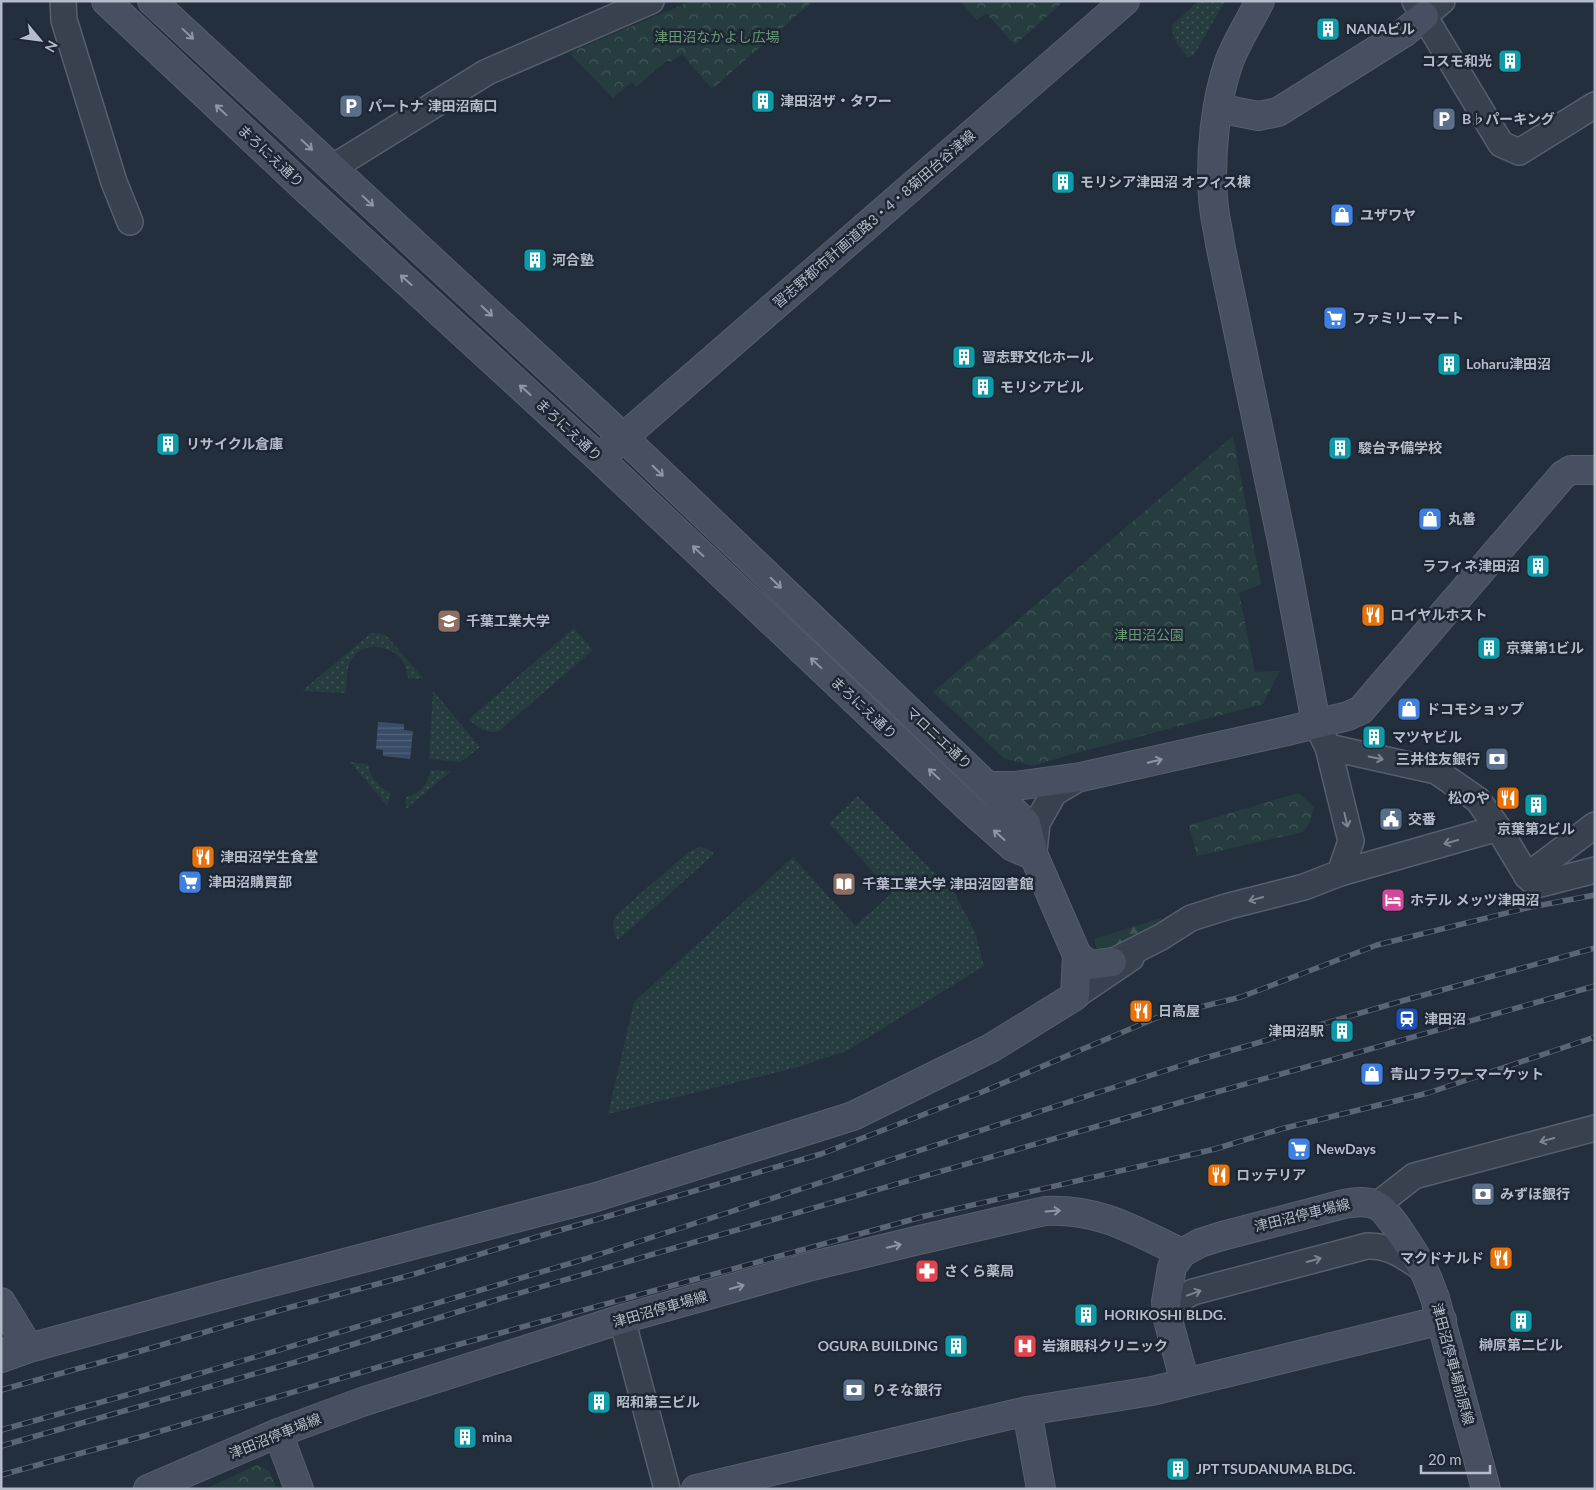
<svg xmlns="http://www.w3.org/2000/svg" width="1596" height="1490" font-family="Lato,'Noto Sans JP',sans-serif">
  <defs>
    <pattern id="grass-dots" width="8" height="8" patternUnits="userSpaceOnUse" patternTransform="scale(1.25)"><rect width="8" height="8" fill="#263c3f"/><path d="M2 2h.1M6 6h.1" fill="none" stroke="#435659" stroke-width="1.8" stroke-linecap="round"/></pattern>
    <pattern id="forest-firs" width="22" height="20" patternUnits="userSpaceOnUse" patternTransform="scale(1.25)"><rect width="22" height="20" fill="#263c3f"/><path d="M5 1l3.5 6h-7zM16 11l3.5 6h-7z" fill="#435659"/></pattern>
    <pattern id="park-crowns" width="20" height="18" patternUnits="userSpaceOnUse" patternTransform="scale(1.25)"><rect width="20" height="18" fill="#263c3f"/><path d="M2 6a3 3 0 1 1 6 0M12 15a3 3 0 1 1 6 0" fill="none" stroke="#435659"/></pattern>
    <pattern id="water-rules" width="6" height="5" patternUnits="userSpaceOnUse" patternTransform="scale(1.25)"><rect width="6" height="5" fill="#394c67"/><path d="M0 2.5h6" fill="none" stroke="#53647b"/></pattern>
  </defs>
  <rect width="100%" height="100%" fill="#242f3e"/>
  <!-- grass -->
  <g fill="url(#grass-dots)">
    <path d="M 1199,1 L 1225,1 L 1194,55 L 1188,57 C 1178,46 1172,40 1172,25 Z"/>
    <path d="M 574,628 L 593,650 L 498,732 C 486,732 478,729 469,719 Z"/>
    <path d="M 371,633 L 385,634 L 424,679 L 408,678 C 407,672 406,666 402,660 C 391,646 366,641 354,656 C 345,666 347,681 346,693 L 302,691 Z"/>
    <polygon points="433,691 480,747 461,762 429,759"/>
    <path d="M 350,762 L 368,764 C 370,778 379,787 391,793 L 387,806 Z"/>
    <path d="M 431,770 L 451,771 L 406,809 L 406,797 C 421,793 427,785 431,770 Z"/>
    <polygon points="858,796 955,894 975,932 984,966 846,1051 798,1067 608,1114 634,1002 793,857 855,926 892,893 829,823"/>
    <path d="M 701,847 L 710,850 L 714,854 L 618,940 C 612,931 612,925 616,915 L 691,850 Z"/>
  </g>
  <!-- forest -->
  <polygon fill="url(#forest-firs)" points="1161,918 1164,925 1123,949 1098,952 1094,939"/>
  <!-- park -->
  <g fill="url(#park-crowns)">
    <polygon points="691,1 813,1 712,89 682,54 670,62 667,60 636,87 632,82 613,98 569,53"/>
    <polygon points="960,1 1064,1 1015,45 986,13 977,20"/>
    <polygon points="1233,436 1261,584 1239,593 1255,672 1280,671 1263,704 1069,755 1033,766 1005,759 933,692"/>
    <polygon points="1298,793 1314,807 1310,822 1303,832 1197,856 1189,825"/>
    <polygon points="257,1465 269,1471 277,1489 205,1489"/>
  </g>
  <!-- water -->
  <polygon fill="url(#water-rules)" points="378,722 404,724 404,730 413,731 410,759 383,756 383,750 376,749"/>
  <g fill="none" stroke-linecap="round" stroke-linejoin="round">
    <!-- street casing -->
    <g stroke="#565f6c" stroke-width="28">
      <g id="street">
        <polyline points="63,1 64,20 114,182 130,222"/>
        <polyline points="1415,1 1501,144 1519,152 1595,105"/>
        <polyline points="1424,16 1442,1"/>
        <polyline points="332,168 487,72 651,1"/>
        <polyline points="1328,747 1436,771 1478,800 1498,828 1527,876 1537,885 1595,870"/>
        <polyline points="1034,851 1037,823 1054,793 1081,777"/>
        <polyline points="1340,873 1498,828"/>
        <polyline points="1527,876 1595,825"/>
        <polyline points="1112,962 1161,937 1191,918 1229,906 1304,887 1340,873 1351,841 1328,747 1316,723"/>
        <polyline points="1075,996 1131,958"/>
        <polyline points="1377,1205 1414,1176 1595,1128"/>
        <polyline points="622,1319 667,1489"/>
        <path d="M 1168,1320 C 1175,1305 1178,1299 1193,1292 L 1367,1246 C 1390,1245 1405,1257 1423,1269"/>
      </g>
    </g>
    <!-- secondary casing -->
    <g stroke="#565f6c" stroke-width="30">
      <g id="secondary">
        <polyline points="106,1 308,191 600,459 969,808 1013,847 1034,856"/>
        <path d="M 1260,1 C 1250,21 1237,41 1229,62 C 1215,101 1210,157 1213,198 C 1214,214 1218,229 1220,244 L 1284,551 L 1316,723"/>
        <polyline points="1218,108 1258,116 1278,112 1405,32 1424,16"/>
        <polyline points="610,449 1125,1"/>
        <polyline points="989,786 1016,786 1081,777 1287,731 1348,716 1361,710 1563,475 1571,470 1595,470"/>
        <polyline points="1077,955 1089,965 1112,962"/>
        <polyline points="1,1302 29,1348 13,1349"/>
        <polyline points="1,1358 29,1348 219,1296 596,1197 853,1116 991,1048 1075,996 1077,955 1034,856 1026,823 623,437 152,1"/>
        <path d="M 1185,1382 L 1168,1320 L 1166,1302 L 1172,1267 L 1182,1253 L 1200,1243 L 1222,1236 L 1344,1204 C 1355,1202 1368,1200 1378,1206 C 1389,1212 1416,1256 1423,1269 C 1428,1278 1431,1288 1435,1298 L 1486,1489"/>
        <polyline points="1027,1411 1041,1489"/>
        <polyline points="278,1433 299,1489"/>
        <path d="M 148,1489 L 278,1433 L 362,1402 L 622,1319 L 808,1267 L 915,1241 L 1045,1211 C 1099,1208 1135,1231 1182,1253"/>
        <polyline points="696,1489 1027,1411 1152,1391 1442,1320"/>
      </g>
    </g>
    <!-- street -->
    <use href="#street" stroke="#38414e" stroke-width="25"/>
    <!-- secondary -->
    <use href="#secondary" stroke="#465061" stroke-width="28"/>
    <!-- rail casing -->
    <g stroke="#5a6575" stroke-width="5.5">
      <g id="rail">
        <polyline points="1,1390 127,1355 284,1309 411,1275 540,1236 821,1154 982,1092 1156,1018 1241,997 1377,945 1531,907 1595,895"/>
        <polyline points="1,1430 134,1393 585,1259 1195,1061 1402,1001 1595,948"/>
        <polyline points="1,1446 296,1362 496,1300 664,1251 1206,1095 1595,986"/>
        <polyline points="1,1475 144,1436 413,1357 925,1216 1215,1149 1281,1129 1428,1093 1595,1037"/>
      </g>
    </g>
    <!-- rail -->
    <use href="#rail" stroke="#1d2633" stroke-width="4" stroke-dasharray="11" stroke-linecap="butt"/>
  </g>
  <!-- one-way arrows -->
  <defs><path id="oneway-shaft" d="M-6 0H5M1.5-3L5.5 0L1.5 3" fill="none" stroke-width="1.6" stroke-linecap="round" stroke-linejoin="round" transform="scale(1.25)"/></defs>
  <g stroke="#8e96a5">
    <use href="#oneway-shaft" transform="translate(188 34) rotate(43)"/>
    <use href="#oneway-shaft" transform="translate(221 110) rotate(-137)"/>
    <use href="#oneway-shaft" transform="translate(307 145) rotate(43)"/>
    <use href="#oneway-shaft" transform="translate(368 201) rotate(43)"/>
    <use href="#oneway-shaft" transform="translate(406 280) rotate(-138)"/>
    <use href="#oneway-shaft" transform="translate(487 311) rotate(43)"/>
    <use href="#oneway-shaft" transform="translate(525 390) rotate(-138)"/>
    <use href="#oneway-shaft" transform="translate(658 471) rotate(44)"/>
    <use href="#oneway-shaft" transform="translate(698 551) rotate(-137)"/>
    <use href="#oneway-shaft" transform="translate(776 583) rotate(44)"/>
    <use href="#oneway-shaft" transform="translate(816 663) rotate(-137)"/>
    <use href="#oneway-shaft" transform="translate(1155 761) rotate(-13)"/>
    <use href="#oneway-shaft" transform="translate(934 774) rotate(-137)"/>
    <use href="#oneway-shaft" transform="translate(999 835) rotate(-138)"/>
    <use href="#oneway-shaft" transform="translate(1053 1211) rotate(-4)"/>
    <use href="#oneway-shaft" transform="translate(894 1246) rotate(-14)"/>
    <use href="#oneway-shaft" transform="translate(737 1287) rotate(-16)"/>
  </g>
  <g stroke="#7c8592">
    <use href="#oneway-shaft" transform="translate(1376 758) rotate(12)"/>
    <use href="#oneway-shaft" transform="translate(1346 820) rotate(77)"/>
    <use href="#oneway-shaft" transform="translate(1451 842) rotate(164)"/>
    <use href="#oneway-shaft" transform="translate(1256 899) rotate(165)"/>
    <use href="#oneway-shaft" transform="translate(1547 1140) rotate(165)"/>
    <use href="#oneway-shaft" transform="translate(1314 1260) rotate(-15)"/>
    <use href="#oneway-shaft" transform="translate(1194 1293) rotate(-20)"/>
  </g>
  <!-- icons -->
  <defs>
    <g id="building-square" transform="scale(1.25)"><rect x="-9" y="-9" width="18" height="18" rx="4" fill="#0f9aa8" stroke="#1d2633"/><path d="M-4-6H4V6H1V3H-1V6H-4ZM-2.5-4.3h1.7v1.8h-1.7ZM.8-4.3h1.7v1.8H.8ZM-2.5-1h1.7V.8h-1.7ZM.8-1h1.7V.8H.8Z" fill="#fff"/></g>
    <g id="parking-square" transform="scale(1.25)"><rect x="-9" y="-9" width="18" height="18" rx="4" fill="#5c6f8a" stroke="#1d2633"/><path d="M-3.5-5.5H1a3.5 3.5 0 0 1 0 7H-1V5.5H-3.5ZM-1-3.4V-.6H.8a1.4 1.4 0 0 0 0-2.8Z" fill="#fff"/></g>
    <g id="shop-square" transform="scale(1.25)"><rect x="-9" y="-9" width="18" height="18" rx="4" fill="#3f7fe0" stroke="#1d2633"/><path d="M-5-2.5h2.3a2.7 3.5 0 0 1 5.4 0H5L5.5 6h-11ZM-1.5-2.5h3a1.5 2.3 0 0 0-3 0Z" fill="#fff"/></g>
    <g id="supermarket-square" transform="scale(1.25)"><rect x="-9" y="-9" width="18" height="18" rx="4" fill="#3f7fe0" stroke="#1d2633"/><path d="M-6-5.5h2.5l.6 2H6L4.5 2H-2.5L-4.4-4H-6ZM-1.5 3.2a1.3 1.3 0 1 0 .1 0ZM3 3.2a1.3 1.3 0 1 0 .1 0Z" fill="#fff"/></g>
    <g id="restaurant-square" transform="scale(1.25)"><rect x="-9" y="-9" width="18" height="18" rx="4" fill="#e8710a" stroke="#1d2633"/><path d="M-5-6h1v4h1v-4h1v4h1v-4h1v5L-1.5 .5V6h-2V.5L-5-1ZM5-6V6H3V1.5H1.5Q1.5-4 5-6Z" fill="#fff"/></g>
    <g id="university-square" transform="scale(1.25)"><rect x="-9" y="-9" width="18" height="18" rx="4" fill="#8d6e63" stroke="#1d2633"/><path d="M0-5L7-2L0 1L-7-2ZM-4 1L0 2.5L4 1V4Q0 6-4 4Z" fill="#fff"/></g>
    <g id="bank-square" transform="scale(1.25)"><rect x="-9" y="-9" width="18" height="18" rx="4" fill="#5c6f8a" stroke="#1d2633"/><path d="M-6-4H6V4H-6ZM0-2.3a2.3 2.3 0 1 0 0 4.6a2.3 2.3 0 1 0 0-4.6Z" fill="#fff"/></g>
    <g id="civic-square" transform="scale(1.25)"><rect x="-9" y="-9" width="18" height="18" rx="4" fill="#5c6f8a" stroke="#1d2633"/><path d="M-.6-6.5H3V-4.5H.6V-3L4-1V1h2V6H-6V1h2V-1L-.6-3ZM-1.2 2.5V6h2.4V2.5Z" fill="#fff"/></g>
    <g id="library-square" transform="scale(1.25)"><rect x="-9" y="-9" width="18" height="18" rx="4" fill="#8d6e63" stroke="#1d2633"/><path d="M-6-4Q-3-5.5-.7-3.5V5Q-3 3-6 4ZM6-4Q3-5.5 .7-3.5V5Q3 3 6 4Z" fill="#fff"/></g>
    <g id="hotel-square" transform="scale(1.25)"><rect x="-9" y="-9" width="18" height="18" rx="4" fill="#d1479c" stroke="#1d2633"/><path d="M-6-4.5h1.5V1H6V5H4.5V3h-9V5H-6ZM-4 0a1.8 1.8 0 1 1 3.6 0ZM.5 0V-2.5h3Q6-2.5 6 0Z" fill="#fff"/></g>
    <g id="station-square" transform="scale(1.25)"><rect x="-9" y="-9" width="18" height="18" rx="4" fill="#1a4fb4" stroke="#1d2633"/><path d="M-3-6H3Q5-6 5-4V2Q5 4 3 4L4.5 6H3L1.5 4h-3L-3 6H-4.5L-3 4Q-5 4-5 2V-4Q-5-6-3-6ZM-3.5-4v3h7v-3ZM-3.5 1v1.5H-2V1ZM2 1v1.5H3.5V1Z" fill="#fff"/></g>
    <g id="pharmacy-square" transform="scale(1.25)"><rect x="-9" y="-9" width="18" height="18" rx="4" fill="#e0444e" stroke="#1d2633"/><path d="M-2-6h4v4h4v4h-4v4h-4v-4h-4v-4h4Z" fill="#fff"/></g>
    <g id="hospital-square" transform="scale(1.25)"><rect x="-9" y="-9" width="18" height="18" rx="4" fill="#e0444e" stroke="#1d2633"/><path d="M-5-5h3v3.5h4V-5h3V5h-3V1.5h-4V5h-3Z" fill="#fff"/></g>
  </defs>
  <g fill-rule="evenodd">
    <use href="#building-square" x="1328" y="29"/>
    <use href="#building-square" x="1510" y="61"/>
    <use href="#building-square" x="763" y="101"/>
    <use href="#parking-square" x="351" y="106"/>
    <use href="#parking-square" x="1444" y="119"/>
    <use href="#building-square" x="1063" y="182"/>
    <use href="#shop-square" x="1342" y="215"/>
    <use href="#building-square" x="535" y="260"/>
    <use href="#supermarket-square" x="1335" y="318"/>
    <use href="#building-square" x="964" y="357"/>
    <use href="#building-square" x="1449" y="364"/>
    <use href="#building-square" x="983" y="387"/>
    <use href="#building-square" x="168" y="444"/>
    <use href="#building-square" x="1340" y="448"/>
    <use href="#shop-square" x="1430" y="519"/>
    <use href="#building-square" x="1538" y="566"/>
    <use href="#restaurant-square" x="1373" y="615"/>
    <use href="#university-square" x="449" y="621"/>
    <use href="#building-square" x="1489" y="648"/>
    <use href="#shop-square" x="1409" y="709"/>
    <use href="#building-square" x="1374" y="737"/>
    <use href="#bank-square" x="1497" y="759"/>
    <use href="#restaurant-square" x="1508" y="798"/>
    <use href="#building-square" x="1536" y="805"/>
    <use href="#civic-square" x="1391" y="819"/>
    <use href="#restaurant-square" x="203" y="857"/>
    <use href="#supermarket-square" x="190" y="882"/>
    <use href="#library-square" x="844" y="884"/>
    <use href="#hotel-square" x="1393" y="900"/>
    <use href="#restaurant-square" x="1141" y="1011"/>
    <use href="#station-square" x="1407" y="1019"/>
    <use href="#building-square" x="1342" y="1031"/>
    <use href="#shop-square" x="1372" y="1074"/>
    <use href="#supermarket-square" x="1299" y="1149"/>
    <use href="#restaurant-square" x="1219" y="1175"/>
    <use href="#bank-square" x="1483" y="1194"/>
    <use href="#restaurant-square" x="1501" y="1258"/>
    <use href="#pharmacy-square" x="927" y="1271"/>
    <use href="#building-square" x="1086" y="1315"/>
    <use href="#building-square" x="1521" y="1321"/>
    <use href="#building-square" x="956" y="1346"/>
    <use href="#hospital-square" x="1025" y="1346"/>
    <use href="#bank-square" x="854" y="1390"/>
    <use href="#building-square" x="599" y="1402"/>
    <use href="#building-square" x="465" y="1437"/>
    <use href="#building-square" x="1178" y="1469"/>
  </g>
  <g text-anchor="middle" stroke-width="5" stroke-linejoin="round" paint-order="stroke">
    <!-- poi labels -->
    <g font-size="14" font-weight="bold" fill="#b4bcc9" stroke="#1d2633" text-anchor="start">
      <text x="1346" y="34">NANAビル</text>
      <text x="1492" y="66" text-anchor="end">コスモ和光</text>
      <text x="780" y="106">津田沼ザ・タワー</text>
      <text x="368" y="111">パートナ 津田沼南口</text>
      <text x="1462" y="124">B♭パーキング</text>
      <text x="1080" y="187">モリシア津田沼 オフィス棟</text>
      <text x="1360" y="220">ユザワヤ</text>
      <text x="552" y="265">河合塾</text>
      <text x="1352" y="323">ファミリーマート</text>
      <text x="982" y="362">習志野文化ホール</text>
      <text x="1466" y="369">Loharu津田沼</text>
      <text x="1000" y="392">モリシアビル</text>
      <text x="186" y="449">リサイクル倉庫</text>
      <text x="1358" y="453">駿台予備学校</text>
      <text x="1448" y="524">丸善</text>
      <text x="1520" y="571" text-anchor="end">ラフィネ津田沼</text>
      <text x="1390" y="620">ロイヤルホスト</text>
      <text x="466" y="626">千葉工業大学</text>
      <text x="1506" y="653">京葉第1ビル</text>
      <text x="1426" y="714">ドコモショップ</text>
      <text x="1392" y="742">マツヤビル</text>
      <text x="1480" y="764" text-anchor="end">三井住友銀行</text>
      <text x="1490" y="803" text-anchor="end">松のや</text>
      <text x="1408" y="824">交番</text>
      <text x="1536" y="834" text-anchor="middle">京葉第2ビル</text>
      <text x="220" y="862">津田沼学生食堂</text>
      <text x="208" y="887">津田沼購買部</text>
      <text x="862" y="889">千葉工業大学 津田沼図書館</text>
      <text x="1410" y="905">ホテル メッツ津田沼</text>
      <text x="1158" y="1016">日高屋</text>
      <text x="1424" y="1024">津田沼</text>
      <text x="1324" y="1036" text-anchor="end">津田沼駅</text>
      <text x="1390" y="1079">青山フラワーマーケット</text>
      <text x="1316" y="1154">NewDays</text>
      <text x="1236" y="1180">ロッテリア</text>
      <text x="1500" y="1199">みずほ銀行</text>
      <text x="1484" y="1263" text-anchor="end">マクドナルド</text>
      <text x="944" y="1276">さくら薬局</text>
      <text x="1104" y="1320">HORIKOSHI BLDG.</text>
      <text x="1521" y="1350" text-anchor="middle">榊原第二ビル</text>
      <text x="938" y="1351" text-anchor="end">OGURA BUILDING</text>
      <text x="1042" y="1351">岩瀬眼科クリニック</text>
      <text x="872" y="1395">りそな銀行</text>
      <text x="616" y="1407">昭和第三ビル</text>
      <text x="482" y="1442">mina</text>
      <text x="1196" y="1474">JPT TSUDANUMA BLDG.</text>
    </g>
    <!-- park labels -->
    <g font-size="14" fill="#6b9a76" stroke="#1d2633">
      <text x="717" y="42">津田沼なかよし広場</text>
      <text x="1149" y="640">津田沼公園</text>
    </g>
    <!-- street labels -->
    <g font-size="14" fill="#b4bcc9" stroke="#1d2633">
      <text transform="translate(271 156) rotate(43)" y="5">まろにえ通り</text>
      <text transform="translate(874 219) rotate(-41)" y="5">習志野都市計画道路3・4・8菊田台谷津線</text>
      <text transform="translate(569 430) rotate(43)" y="5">まろにえ通り</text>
      <text transform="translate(864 708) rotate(43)" y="5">まろにえ通り</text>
      <text transform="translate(939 738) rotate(43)" y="5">マロニエ通り</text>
      <text transform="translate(1302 1215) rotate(-14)" y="5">津田沼停車場線</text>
      <text transform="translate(660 1309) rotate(-16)" y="5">津田沼停車場線</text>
      <text transform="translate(1453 1364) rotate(75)" y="5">津田沼停車場前原線</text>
      <text transform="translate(275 1436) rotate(-22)" y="5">津田沼停車場線</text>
    </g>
  </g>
  <!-- border -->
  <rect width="1596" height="1490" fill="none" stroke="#b4bcc9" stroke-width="5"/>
  <!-- north arrow -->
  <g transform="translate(40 40) rotate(119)" stroke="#1d2633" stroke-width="4" paint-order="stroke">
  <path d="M0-4L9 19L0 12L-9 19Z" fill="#b4bcc9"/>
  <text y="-8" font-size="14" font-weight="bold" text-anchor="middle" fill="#b4bcc9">N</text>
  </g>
  <!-- scale -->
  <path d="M1421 1465v8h69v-8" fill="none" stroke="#b4bcc9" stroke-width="2.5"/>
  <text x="1428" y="1465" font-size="15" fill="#b4bcc9" stroke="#1d2633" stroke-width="4" paint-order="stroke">20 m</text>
</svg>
